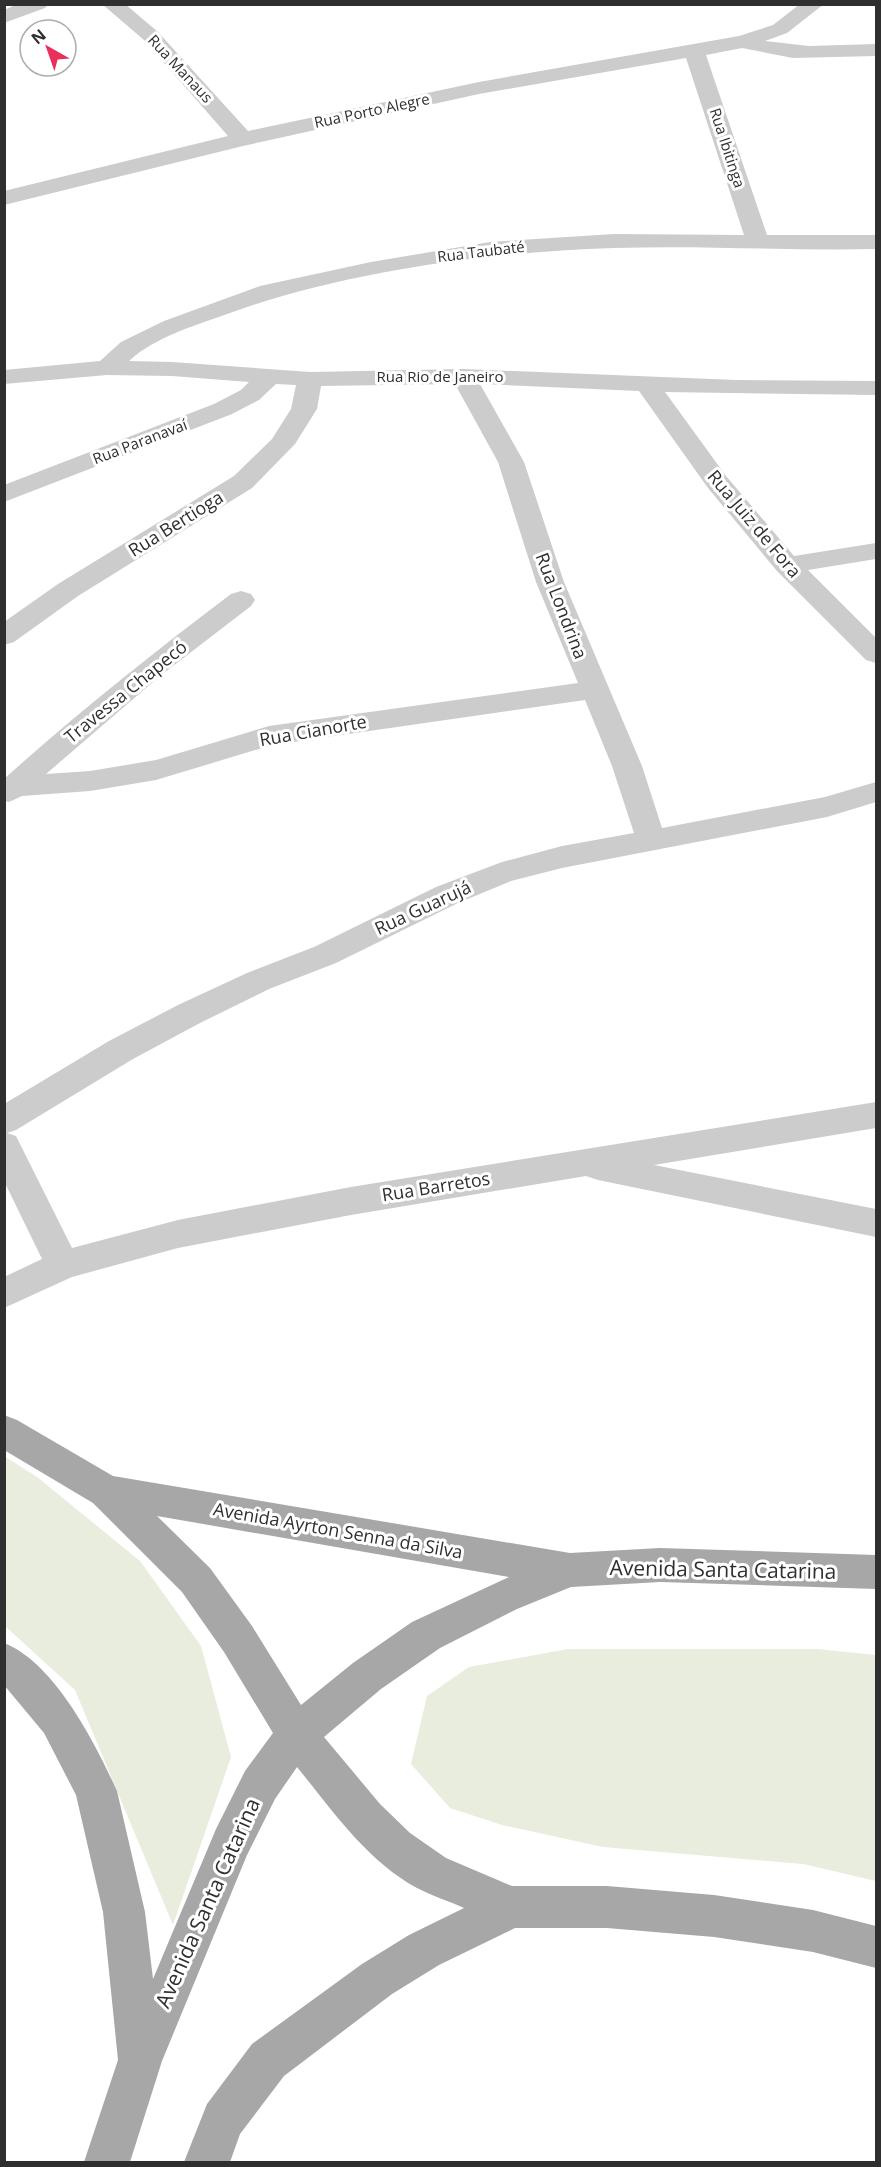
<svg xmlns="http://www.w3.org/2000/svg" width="881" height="2167" font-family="'Open Sans',sans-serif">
  <rect width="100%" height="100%" fill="#fff"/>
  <!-- green -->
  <g fill="#e8eddd">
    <polygon points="4,1456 37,1477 140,1561 201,1646 231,1757 173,1925 75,1690 5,1626"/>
    <polygon points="568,1649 817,1649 876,1655 876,1881 803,1864 603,1847 502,1825 450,1808 411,1764 427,1696 469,1667"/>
  </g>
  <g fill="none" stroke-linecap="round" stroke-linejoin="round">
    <!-- minor -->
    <g fill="#ccc" fill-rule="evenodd">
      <polygon points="18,4 48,4 45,8 4,23 4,10"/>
      <path d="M 102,4 L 125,4 L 158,32 L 248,131 L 479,82 L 739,36 L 773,25 L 800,4 L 824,4 L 787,33 L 765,41 L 809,46 L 876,44 L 876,56 L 793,58 L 742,48 L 706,55 L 767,235 L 876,235 L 876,249 C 789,251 702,245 614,248 C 489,252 344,271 227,314 C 194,326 155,337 129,361 L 172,362 L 310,372 L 463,369 L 736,380 L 876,381 L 876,395 L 665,392 L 726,476 L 794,556 L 876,543 L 876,559 L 808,570 L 876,638 L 876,663 L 866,660 L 777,571 L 708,488 L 639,391 L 480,384 L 524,462 L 564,582 L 642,766 L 662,828 L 825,797 L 876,782 L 876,802 L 827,817 L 562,868 L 511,881 L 458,903 L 336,963 L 269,989 L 200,1023 L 133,1059 L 16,1130 L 7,1133 L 16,1136 L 72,1248 L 178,1220 L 351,1187 L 876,1102 L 876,1128 L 654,1165 L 876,1209 L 876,1237 L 598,1180 L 586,1176 L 351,1215 L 178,1248 L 72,1277 L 4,1308 L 4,1277 L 42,1259 L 4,1181 L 4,1104 L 109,1041 L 178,1005 L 247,973 L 314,947 L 436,887 L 502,862 L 562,846 L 634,833 L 612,766 L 585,700 L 272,745 L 156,780 L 90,791 L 22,796 L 9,802 L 4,801 L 4,779 C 77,713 153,653 231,594 L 241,591 L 251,594 L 255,600 L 251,606 L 160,676 L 46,774 L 90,771 L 156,760 L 269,726 L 578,683 L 536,582 L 498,462 L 455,384 L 321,386 L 317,409 L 295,444 L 252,488 L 78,596 L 14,642 L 4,645 L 4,622 L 58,584 L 234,476 L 272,439 L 291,409 L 296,385 L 276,384 L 259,400 L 232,414 L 4,502 L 4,485 L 214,404 L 241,390 L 249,382 L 172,376 L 107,375 L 4,384 L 4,370 L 100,361 L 121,342 L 164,321 L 260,286 L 371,262 L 490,242 L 614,234 L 744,235 L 686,58 L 479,94 L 243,146 L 4,205 L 4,191 L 228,136 L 144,40 Z"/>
    </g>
    <!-- major -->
    <path fill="#a7a7a7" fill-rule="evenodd" d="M 4,1415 L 17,1420 L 113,1476 L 570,1553 L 660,1548 L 876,1555 L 876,1589 L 660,1582 L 571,1587 L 517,1609 L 440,1648 L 381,1689 L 324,1737 L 380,1804 L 410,1833 L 446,1858 L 512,1886 L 607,1886 L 714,1895 L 813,1910 L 876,1926 L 876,1968 L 813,1952 L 714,1937 L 607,1928 L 515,1928 L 439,1965 L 392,1994 L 284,2076 L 240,2134 L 230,2162 L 184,2162 L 207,2104 L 252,2044 L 362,1964 L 409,1935 L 464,1908 C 449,1901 432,1896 417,1888 C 367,1861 332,1810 297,1767 L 275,1799 L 247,1855 L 162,2061 L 130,2162 L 84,2162 L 118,2060 L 103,1912 L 76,1795 L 44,1733 L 4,1685 L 4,1643 C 54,1662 96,1744 117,1791 L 145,1912 L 153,1979 L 216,1829 L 245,1771 L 273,1733 L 224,1652 L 182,1592 L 93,1503 L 4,1450 ZM 157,1516 L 509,1577 L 412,1622 L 353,1663 L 301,1705 L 252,1626 L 210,1568 Z"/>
  </g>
  <g text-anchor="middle" stroke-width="6" stroke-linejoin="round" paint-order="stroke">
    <!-- far-street labels -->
    <g font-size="15" fill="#2f2f2f" stroke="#fff">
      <text transform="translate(180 69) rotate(47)" y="5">Rua Manaus</text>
      <text transform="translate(372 111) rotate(-12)" y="5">Rua Porto Alegre</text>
      <text transform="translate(727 148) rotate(72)" y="5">Rua Ibitinga</text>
      <text transform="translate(481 252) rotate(-7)" y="5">Rua Taubaté</text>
      <text x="440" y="382">Rua Rio de Janeiro</text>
      <text transform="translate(140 442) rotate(-21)" y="5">Rua Paranavaí</text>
    </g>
    <!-- street labels -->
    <g font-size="18" fill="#2f2f2f" stroke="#fff">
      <text transform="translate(176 524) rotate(-32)" y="6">Rua Bertioga</text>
      <text transform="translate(754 524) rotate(50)" y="6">Rua Juiz de Fora</text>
      <text transform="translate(561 606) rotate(69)" y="6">Rua Londrina</text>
      <text transform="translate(126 692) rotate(-39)" y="6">Travessa Chapecó</text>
      <text transform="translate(313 731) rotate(-10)" y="6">Rua Cianorte</text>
      <text transform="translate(423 908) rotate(-25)" y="6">Rua Guarujá</text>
      <text transform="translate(436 1187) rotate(-9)" y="6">Rua Barretos</text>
      <text transform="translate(338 1531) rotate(10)" y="6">Avenida Ayrton Senna da Silva</text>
    </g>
    <!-- near-street labels -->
    <g font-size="21" fill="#2f2f2f" stroke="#fff">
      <text transform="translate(723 1570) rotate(1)" y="7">Avenida Santa Catarina</text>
      <text transform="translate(208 1903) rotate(-66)" y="7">Avenida Santa Catarina</text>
    </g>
  </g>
  <!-- border -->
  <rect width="881" height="2167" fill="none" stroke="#2f2f2f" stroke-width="12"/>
  <!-- north arrow -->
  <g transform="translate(48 48) rotate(320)"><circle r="28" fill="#ffffff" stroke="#acacac" stroke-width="1.5"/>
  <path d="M0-4.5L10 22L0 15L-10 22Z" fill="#e8305b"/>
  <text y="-9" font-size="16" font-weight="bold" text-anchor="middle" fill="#2f2f2f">N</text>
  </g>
</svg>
